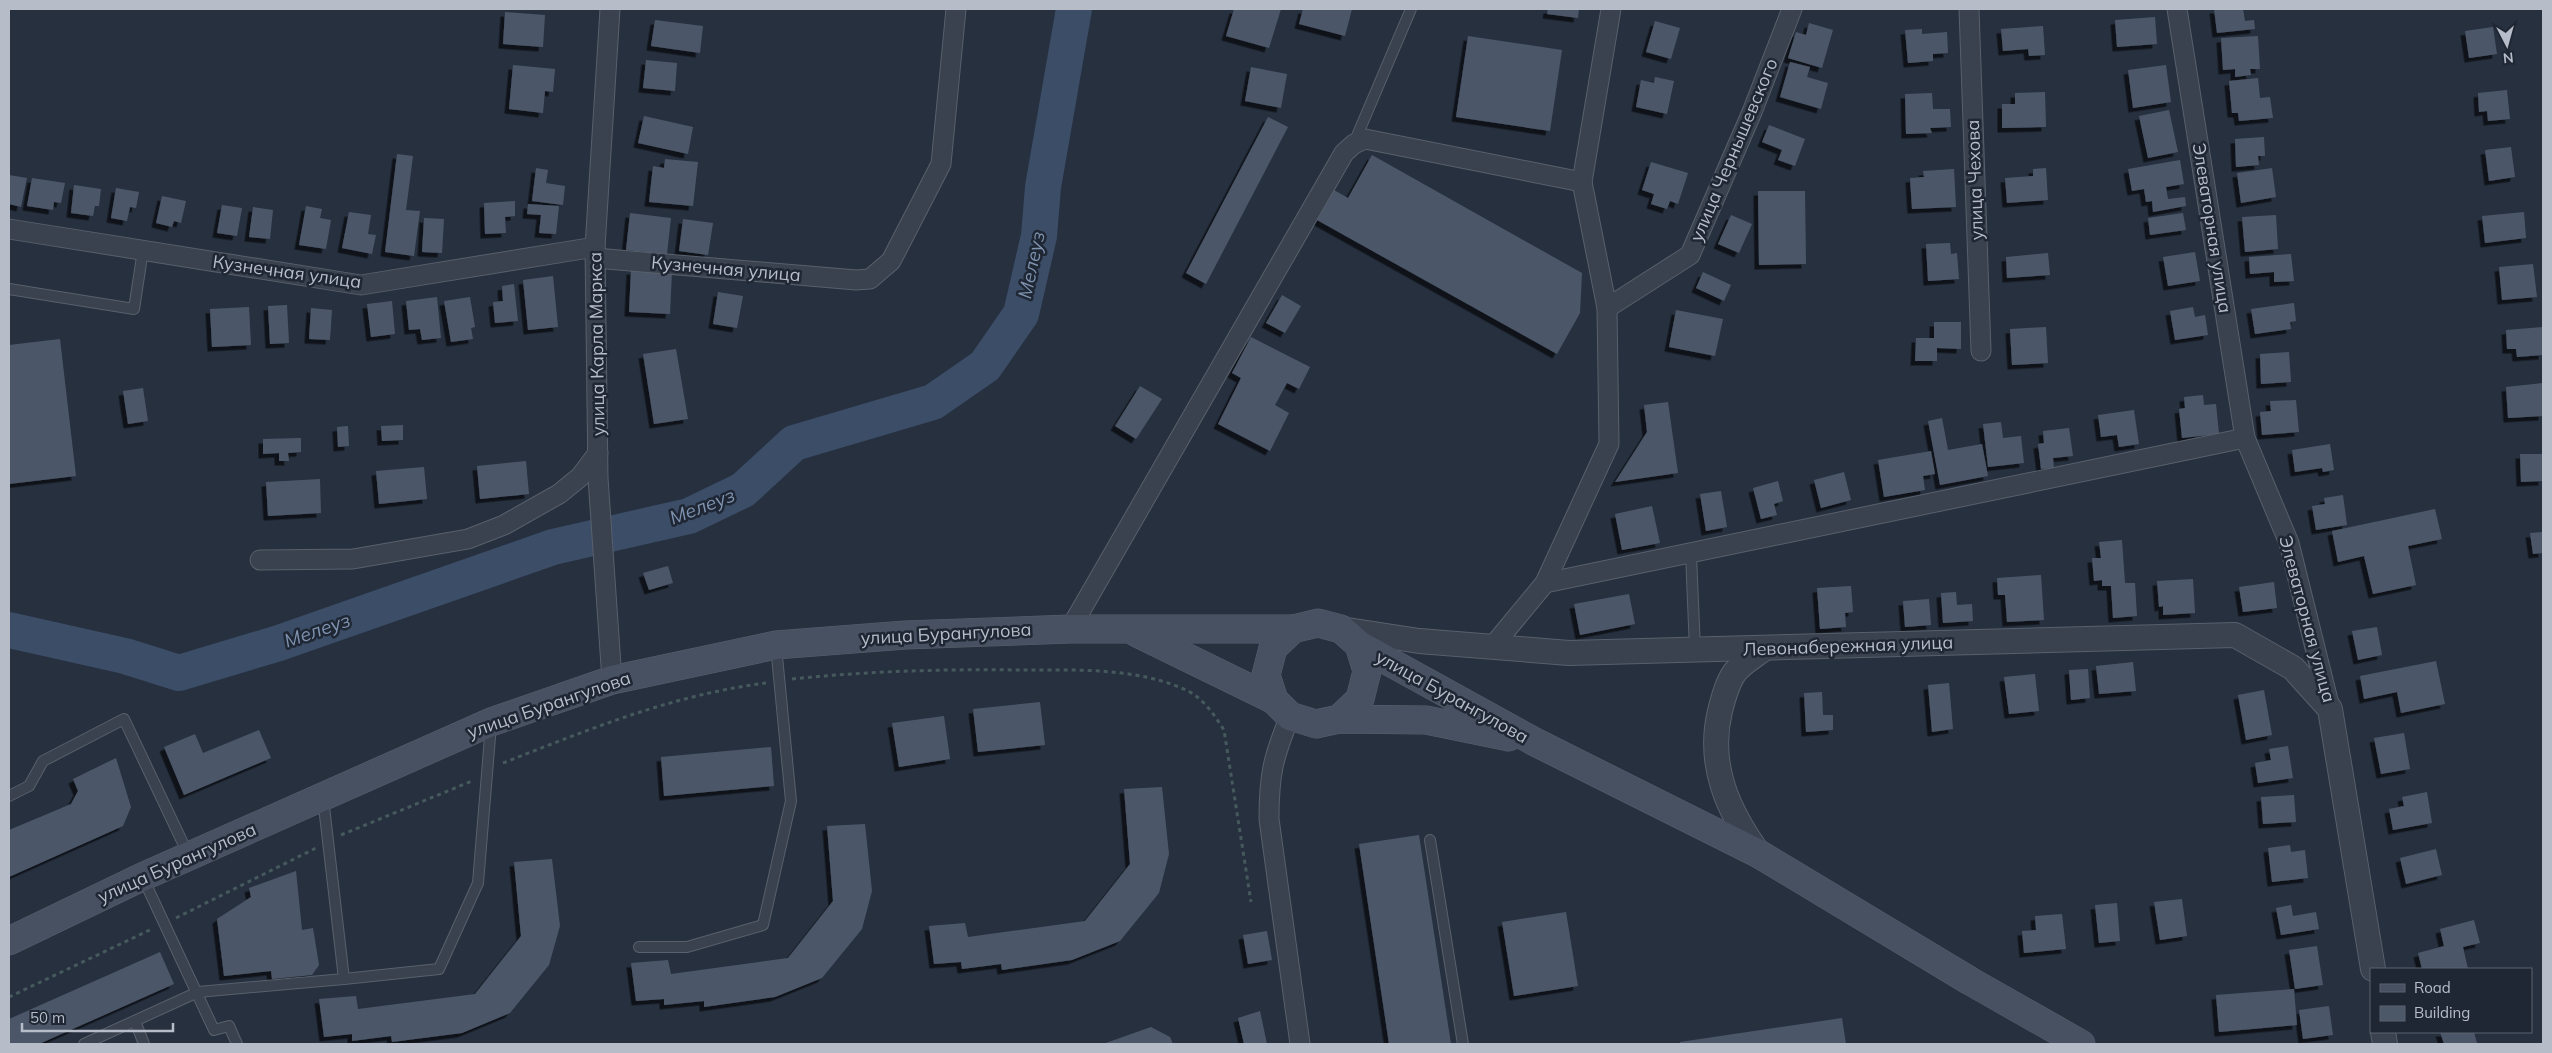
<svg xmlns="http://www.w3.org/2000/svg" width="2552" height="1053" font-family="Mulish,sans-serif">
  <defs>
    <filter id="shadow"><feDropShadow dx="-4.5" dy="4.5" stdDeviation="0" flood-color="#0009"/></filter>
  </defs>
  <rect width="100%" height="100%" fill="#26303f"/>
  <g fill="none" stroke-linecap="round" stroke-linejoin="round">
    <!-- river -->
    <polyline stroke="#3c4d67" stroke-width="36" points="9,630 125,656 179,673 279,643 553,547 689,516 743,490 794,443 933,402 985,366 1021,314 1039,236 1043,187 1074,9"/>
  </g>
  <!-- building -->
  <g fill="#4c5768" filter="url(#shadow)">
    <polygon points="1234,9 1281,9 1269,48 1226,36"/>
    <polygon points="1303,9 1352,9 1345,36 1299,24"/>
    <polygon points="1548,9 1579,9 1578,18 1547,14"/>
    <polygon points="2214,9 2243,9 2245,21 2254,20 2255,29 2217,33"/>
    <polygon points="505,12 545,15 543,47 503,44"/>
    <polygon points="2155,17 2157,44 2117,47 2115,20"/>
    <polygon points="655,20 703,26 700,53 651,46"/>
    <polygon points="1655,21 1680,28 1671,59 1646,52"/>
    <polygon points="1809,23 1833,30 1822,68 1788,58 1796,32 1806,35"/>
    <polygon points="2043,26 2045,55 2029,56 2028,49 2003,51 2001,29"/>
    <polygon points="2493,27 2497,54 2469,58 2465,31"/>
    <polygon points="1922,29 1922,34 1947,32 1948,53 1933,54 1933,61 1908,63 1905,30"/>
    <polygon points="1468,36 1562,50 1550,131 1456,117"/>
    <polygon points="2258,36 2260,69 2250,69 2251,75 2235,77 2235,69 2223,70 2221,38"/>
    <polygon points="646,60 677,63 675,91 643,88"/>
    <polygon points="1790,62 1810,67 1807,77 1828,83 1821,109 1780,97"/>
    <polygon points="513,65 555,69 553,92 545,91 543,113 509,109"/>
    <polygon points="2166,65 2171,102 2133,108 2128,70"/>
    <polygon points="1251,67 1287,74 1281,108 1245,101"/>
    <polygon points="1655,77 1674,81 1667,114 1636,107 1641,80 1654,83"/>
    <polygon points="2258,78 2260,98 2270,97 2273,118 2239,121 2238,113 2232,113 2229,81"/>
    <polygon points="2507,90 2510,119 2488,121 2487,111 2479,112 2478,93"/>
    <polygon points="2045,92 2046,127 2002,128 2002,104 2015,104 2015,93"/>
    <polygon points="1932,93 1933,109 1950,109 1951,127 1930,128 1932,133 1906,134 1905,94"/>
    <polygon points="2169,110 2178,152 2148,158 2139,116"/>
    <polygon points="644,116 693,127 688,154 638,143"/>
    <polygon points="1268,117 1288,127 1206,284 1186,273"/>
    <polygon points="1769,125 1805,139 1795,166 1778,160 1782,150 1762,142"/>
    <polygon points="2264,137 2265,156 2258,156 2259,165 2236,167 2235,139"/>
    <polygon points="2511,147 2515,177 2489,181 2485,150"/>
    <polygon points="397,154 413,156 406,210 420,211 414,256 385,252"/>
    <polygon points="1372,155 1582,273 1580,313 1557,354 1317,220 1334,190 1348,198"/>
    <polygon points="665,159 698,162 693,206 649,202 653,166 664,168"/>
    <polygon points="2180,160 2184,184 2166,187 2168,199 2185,197 2186,206 2153,212 2152,201 2146,202 2144,189 2132,191 2128,169"/>
    <polygon points="1651,162 1688,173 1678,204 1670,201 1667,209 1651,204 1654,194 1642,190"/>
    <polygon points="536,168 548,170 546,183 565,186 563,205 532,201"/>
    <polygon points="2046,168 2048,200 2007,203 2005,178 2033,176 2033,169"/>
    <polygon points="2272,168 2276,197 2241,203 2237,173"/>
    <polygon points="1954,169 1956,207 1912,209 1910,178 1924,177 1923,171"/>
    <polygon points="9,175 27,178 21,207 9,204"/>
    <polygon points="32,178 65,183 61,203 54,202 53,210 27,206"/>
    <polygon points="74,185 101,189 99,206 95,206 93,216 71,213"/>
    <polygon points="116,188 139,192 136,208 130,207 127,221 111,218"/>
    <polygon points="1758,191 1805,191 1806,264 1759,265"/>
    <polygon points="162,196 186,201 181,223 174,221 172,227 156,223"/>
    <polygon points="515,201 515,216 505,217 506,233 485,234 484,203"/>
    <polygon points="528,204 559,206 556,234 539,233 541,215 527,214"/>
    <polygon points="222,205 242,208 237,236 217,233"/>
    <polygon points="306,206 322,209 320,218 331,220 326,249 299,245"/>
    <polygon points="253,207 273,210 270,239 249,237"/>
    <polygon points="349,212 371,215 368,234 376,235 372,254 342,248"/>
    <polygon points="2524,212 2526,238 2485,243 2482,216"/>
    <polygon points="630,213 671,218 667,254 626,250"/>
    <polygon points="2183,213 2186,230 2150,235 2148,218"/>
    <polygon points="1731,215 1752,224 1739,253 1718,244"/>
    <polygon points="2276,215 2278,249 2245,252 2242,217"/>
    <polygon points="424,218 444,219 442,253 422,252"/>
    <polygon points="683,219 713,223 708,255 679,251"/>
    <polygon points="1950,243 1951,254 1957,253 1959,279 1928,281 1926,244"/>
    <polygon points="2195,252 2200,281 2168,286 2163,257"/>
    <polygon points="2048,253 2050,275 2007,278 2006,257"/>
    <polygon points="2291,254 2294,281 2274,282 2274,272 2250,274 2249,257"/>
    <polygon points="2533,264 2537,297 2502,300 2499,267"/>
    <polygon points="631,270 672,272 670,314 629,312"/>
    <polygon points="1703,272 1731,285 1724,301 1696,288"/>
    <polygon points="553,276 558,327 528,330 523,280"/>
    <polygon points="514,284 518,321 495,323 493,302 503,301 502,286"/>
    <polygon points="718,292 743,296 737,328 713,324"/>
    <polygon points="1282,295 1301,306 1285,333 1266,323"/>
    <polygon points="437,297 441,338 422,340 420,329 409,330 406,301"/>
    <polygon points="470,297 475,327 471,328 473,339 451,342 444,301"/>
    <polygon points="392,301 395,334 371,337 367,304"/>
    <polygon points="2294,303 2296,321 2290,322 2291,329 2255,334 2251,309"/>
    <polygon points="287,305 289,343 270,344 268,306"/>
    <polygon points="249,307 251,345 212,347 210,309"/>
    <polygon points="2193,307 2195,317 2205,315 2208,335 2175,340 2170,311"/>
    <polygon points="311,308 332,310 330,340 309,339"/>
    <polygon points="1676,310 1723,319 1715,356 1669,347"/>
    <polygon points="1934,322 1961,322 1961,349 1937,348 1937,361 1915,361 1916,338 1934,338"/>
    <polygon points="2046,327 2048,363 2012,365 2010,329"/>
    <polygon points="2543,327 2543,355 2517,357 2516,349 2507,349 2506,330"/>
    <polygon points="1251,337 1310,367 1299,389 1287,383 1275,405 1289,413 1270,451 1218,424 1241,378 1232,373"/>
    <polygon points="60,339 76,476 9,484 9,345"/>
    <polygon points="676,349 688,419 654,424 643,354"/>
    <polygon points="2289,352 2291,382 2261,384 2260,354"/>
    <polygon points="2543,383 2543,416 2508,418 2506,387"/>
    <polygon points="1140,386 1162,399 1136,439 1115,426"/>
    <polygon points="143,388 148,421 128,424 123,391"/>
    <polygon points="2203,395 2204,405 2216,404 2219,434 2182,438 2179,409 2185,408 2184,397"/>
    <polygon points="2296,400 2299,432 2262,435 2260,412 2271,411 2270,401"/>
    <polygon points="1668,402 1678,473 1615,482 1647,432 1644,405"/>
    <polygon points="2134,410 2139,444 2119,447 2117,435 2101,437 2098,415"/>
    <polygon points="1942,418 1948,450 1982,444 1988,476 1940,485 1928,421"/>
    <polygon points="2001,422 2003,438 2021,436 2024,463 1988,467 1983,424"/>
    <polygon points="403,425 403,440 382,441 381,426"/>
    <polygon points="348,426 349,446 338,447 337,427"/>
    <polygon points="2069,428 2073,456 2053,458 2054,468 2041,469 2038,444 2044,443 2043,431"/>
    <polygon points="301,438 301,452 288,453 289,461 279,461 279,453 263,454 263,439"/>
    <polygon points="2330,444 2334,470 2323,472 2322,468 2295,472 2292,450"/>
    <polygon points="1931,451 1935,474 1923,476 1925,490 1884,497 1878,460"/>
    <polygon points="2520,454 2543,454 2543,481 2521,482"/>
    <polygon points="526,461 529,494 480,499 477,466"/>
    <polygon points="424,467 427,499 379,504 376,471"/>
    <polygon points="1844,472 1851,500 1821,508 1814,480"/>
    <polygon points="320,479 321,513 268,516 266,482"/>
    <polygon points="1778,481 1783,501 1774,504 1777,515 1761,519 1753,488"/>
    <polygon points="1721,491 1727,527 1706,531 1700,494"/>
    <polygon points="2343,495 2347,525 2316,530 2312,506 2325,504 2324,498"/>
    <polygon points="1652,506 1660,543 1622,550 1615,514"/>
    <polygon points="2435,509 2442,539 2408,546 2416,585 2373,594 2364,556 2338,562 2332,531"/>
    <polygon points="2543,532 2543,553 2533,554 2530,533"/>
    <polygon points="2122,540 2125,583 2135,583 2137,616 2113,618 2111,586 2102,586 2102,580 2094,581 2092,558 2101,558 2099,542"/>
    <polygon points="668,566 673,583 649,590 643,573"/>
    <polygon points="2041,575 2044,620 2007,622 2005,595 1998,595 1997,578"/>
    <polygon points="2193,579 2195,613 2163,615 2163,606 2159,607 2157,581"/>
    <polygon points="2274,582 2277,608 2243,612 2239,587"/>
    <polygon points="1851,586 1853,612 1845,613 1846,627 1820,629 1817,588"/>
    <polygon points="1956,592 1957,605 1972,604 1973,621 1943,623 1941,593"/>
    <polygon points="1629,594 1635,624 1580,635 1574,604"/>
    <polygon points="1929,599 1931,625 1905,627 1903,601"/>
    <polygon points="2377,627 2382,655 2358,660 2352,631"/>
    <polygon points="2436,661 2445,704 2401,713 2397,692 2364,699 2360,676"/>
    <polygon points="2133,662 2136,691 2099,694 2096,666"/>
    <polygon points="2088,669 2090,698 2071,700 2069,670"/>
    <polygon points="2035,674 2039,711 2009,714 2004,677"/>
    <polygon points="1949,683 1953,729 1932,732 1928,685"/>
    <polygon points="2264,690 2272,735 2246,740 2238,695"/>
    <polygon points="1822,692 1823,715 1833,715 1833,730 1806,732 1804,693"/>
    <polygon points="1040,702 1045,745 978,752 973,709"/>
    <polygon points="944,716 950,759 899,767 892,723"/>
    <polygon points="259,730 271,758 184,795 164,747 195,734 203,753"/>
    <polygon points="2404,733 2410,769 2381,774 2374,738"/>
    <polygon points="2288,746 2293,778 2258,783 2255,763 2271,760 2269,749"/>
    <polygon points="771,747 774,786 664,796 661,757"/>
    <polygon points="116,758 131,807 123,826 9,877 9,830 71,804 78,791 73,779"/>
    <polygon points="1162,787 1169,854 1159,893 1120,941 1072,960 1002,970 1001,964 962,969 961,962 934,964 929,926 965,923 968,937 1085,921 1130,864 1124,789"/>
    <polygon points="2427,792 2432,823 2393,830 2389,809 2404,806 2402,797"/>
    <polygon points="2294,795 2296,822 2263,824 2261,797"/>
    <polygon points="865,824 872,891 862,929 822,978 775,997 704,1007 704,1001 664,1005 664,999 636,1001 631,963 668,960 671,974 788,958 833,901 827,826"/>
    <polygon points="1419,835 1451,1044 1389,1044 1359,844"/>
    <polygon points="2290,845 2291,852 2305,850 2308,878 2272,882 2268,848"/>
    <polygon points="2436,849 2442,875 2406,884 2400,858"/>
    <polygon points="552,859 560,926 549,965 510,1013 462,1033 392,1042 391,1036 352,1041 352,1034 324,1037 319,999 356,996 358,1009 475,994 521,936 514,862"/>
    <polygon points="296,871 302,930 313,928 319,965 312,975 272,979 271,971 224,976 217,919 251,897 249,888"/>
    <polygon points="2182,899 2187,936 2160,940 2154,902"/>
    <polygon points="2117,903 2120,941 2099,943 2095,905"/>
    <polygon points="2291,905 2293,916 2316,912 2319,929 2281,935 2276,908"/>
    <polygon points="1566,912 1578,986 1514,996 1502,922"/>
    <polygon points="2062,914 2066,949 2024,953 2022,931 2036,930 2035,916"/>
    <polygon points="2474,920 2480,943 2463,947 2468,969 2422,969 2418,953 2444,946 2440,929"/>
    <polygon points="1267,931 1272,960 1248,964 1243,935"/>
    <polygon points="2317,946 2323,985 2295,989 2289,950"/>
    <polygon points="160,952 174,984 39,1044 9,1044 9,1019"/>
    <polygon points="2294,989 2297,1025 2219,1032 2216,995"/>
    <polygon points="2329,1006 2333,1035 2303,1039 2299,1010"/>
    <polygon points="1260,1011 1267,1044 1244,1044 1238,1018"/>
    <polygon points="1842,1018 1846,1044 1680,1044 1680,1042"/>
    <polygon points="1151,1027 1170,1037 1173,1044 1103,1044"/>
    <polygon points="2440,1032 2474,1032 2477,1043 2444,1044"/>
  </g>
  <g fill="none" stroke-linecap="round" stroke-linejoin="round">
    <!-- service casing -->
    <g stroke="#58606c" stroke-width="12">
      <g id="service">
        <polyline points="1354,143 1411,9"/>
        <polyline points="9,289 134,309 143,250"/>
        <polyline points="1691,554 1695,650"/>
        <polyline points="9,796 29,786 43,761 124,719 189,856"/>
        <polyline points="323,798 344,979 439,969 478,883 491,725"/>
        <polyline points="1430,840 1463,1044"/>
        <polyline points="143,878 214,1030 229,1026 237,1044"/>
        <polyline points="639,947 687,947 763,925 791,801 776,646"/>
        <polyline points="135,1021 144,1044"/>
        <polyline points="84,1044 198,992 344,979"/>
      </g>
    </g>
    <!-- minor casing -->
    <g stroke="#58606c" stroke-width="21">
      <g id="minor">
        <polyline points="610,9 595,247 598,478 612,680"/>
        <polyline points="1969,9 1981,351"/>
        <polyline points="2177,9 2245,438 2289,543 2330,708"/>
        <polyline points="9,229 361,285 595,247"/>
        <polyline points="595,258 856,280 870,279 891,261 941,164 956,9"/>
        <polyline points="1607,308 1690,255 1752,112 1792,9"/>
        <polyline points="260,560 353,559 468,539 504,525 559,494 580,477 598,453"/>
        <polyline points="1545,583 2245,438"/>
        <polyline points="1070,629 1344,153 1354,144 1365,139 1582,182"/>
        <polyline points="1492,647 1545,583 1609,444 1607,308 1582,182 1611,9"/>
        <path d="M 1290,716 C 1273,758 1269,774 1269,819 L 1300,1044"/>
      </g>
    </g>
    <!-- tertiary casing -->
    <g stroke="#58606c" stroke-width="26">
      <g id="tertiary">
        <polyline points="1341,629 1419,641 1569,653 2235,635 2293,668 2330,709 2373,969"/>
        <path d="M 1759,854 C 1728,811 1707,765 1720,711 C 1723,699 1727,683 1735,672 C 1742,663 1756,655 1765,648"/>
        <polyline points="2383,1032 2385,1044"/>
      </g>
    </g>
    <!-- secondary casing -->
    <g stroke="#58606c" stroke-width="29">
      <g id="secondary">
        <polyline points="1137,633 1274,700"/>
        <polyline points="1359,645 1535,742 1759,854 1970,981 2081,1044"/>
        <polyline points="1339,719 1360,699 1367,671 1359,645 1341,629 1318,623 1293,629 1273,648 1266,675 1274,700 1290,716 1316,724 1339,719 1426,720 1509,737"/>
        <polyline points="9,941 142,877 491,722 612,680 776,645 905,635 1070,629 1293,629"/>
      </g>
    </g>
    <!-- path -->
    <g stroke="#465a5d" stroke-width="3" stroke-dasharray="4 4" stroke-linecap="butt">
      <path d="M 792,679 C 868,671 944,669 1020,670 C 1075,670 1138,667 1188,691 C 1204,699 1215,716 1224,730 L 1251,902"/>
      <path d="M 503,763 C 590,729 672,695 766,683"/>
      <polyline points="341,835 472,781"/>
      <polyline points="176,918 316,848"/>
      <polyline points="9,997 152,929"/>
    </g>
    <!-- service -->
    <use href="#service" stroke="#3a424f" stroke-width="10"/>
    <!-- minor -->
    <use href="#minor" stroke="#3a424f" stroke-width="19"/>
    <!-- tertiary -->
    <use href="#tertiary" stroke="#3a424f" stroke-width="24"/>
    <!-- secondary -->
    <use href="#secondary" stroke="#485162" stroke-width="28"/>
  </g>
  <g text-anchor="middle" stroke-width="5" stroke-linejoin="round" paint-order="stroke">
    <!-- street labels -->
    <g font-size="18" fill="#b6bdc9" stroke="#1f2734">
      <text transform="translate(1734 150) rotate(-67)" y="6">улица Чернышевского</text>
      <text transform="translate(1975 180) rotate(-92)" y="6">улица Чехова</text>
      <text transform="translate(2212 228) rotate(81)" y="6">Элеваторная улица</text>
      <text transform="translate(726 269) rotate(5)" y="6">Кузнечная улица</text>
      <text transform="translate(287 272) rotate(8)" y="6">Кузнечная улица</text>
      <text transform="translate(597 344) rotate(-91)" y="6">улица Карла Маркса</text>
      <text transform="translate(2307 619) rotate(75)" y="6">Элеваторная улица</text>
      <text transform="translate(946 634) rotate(-3)" y="6">улица Бурангулова</text>
      <text transform="translate(1848 646) rotate(-2)" y="6">Левонабережная улица</text>
      <text transform="translate(1452 697) rotate(29)" y="6">улица Бурангулова</text>
      <text transform="translate(549 705) rotate(-19)" y="6">улица Бурангулова</text>
      <text transform="translate(177 863) rotate(-24)" y="6">улица Бурангулова</text>
    </g>
    <!-- water labels -->
    <g font-size="19" font-style="italic" fill="#7f93b0" stroke="#1f2734">
      <text transform="translate(1031 265) rotate(-78)" y="7">Мелеуз</text>
      <text transform="translate(702 506) rotate(-21)" y="7">Мелеуз</text>
      <text transform="translate(317 630) rotate(-19)" y="7">Мелеуз</text>
    </g>
  </g>
  <!-- border -->
  <rect width="2552" height="1053" fill="none" stroke="#b6bdc9" stroke-width="20"/>
  <!-- legend -->
  <rect x="2370" y="968" width="162" height="65" fill="#1f2734" stroke="#5b6370"/>
  <rect x="2380" y="984" width="25" height="8" fill="#485162" stroke="#5b6370"/>
  <text x="2414" y="993" font-size="15" fill="#b6bdc9">Road</text>
  <rect x="2380" y="1006" width="25" height="15" fill="#4c5768" stroke="#5b6370"/>
  <text x="2414" y="1018" font-size="15" fill="#b6bdc9">Building</text>
  <!-- north arrow -->
  <g transform="translate(2507 45) rotate(174)" stroke="#1f2734" stroke-width="4" paint-order="stroke">
  <path d="M0-4L9 19L0 12L-9 19Z" fill="#b6bdc9"/>
  <text y="-8" font-size="14" font-weight="bold" text-anchor="middle" fill="#b6bdc9">N</text>
  </g>
  <!-- scale -->
  <path d="M22 1023v8h151v-8" fill="none" stroke="#b6bdc9" stroke-width="2.5"/>
  <text x="30" y="1023" font-size="15" fill="#b6bdc9" stroke="#1f2734" stroke-width="4" paint-order="stroke">50 m</text>
</svg>
